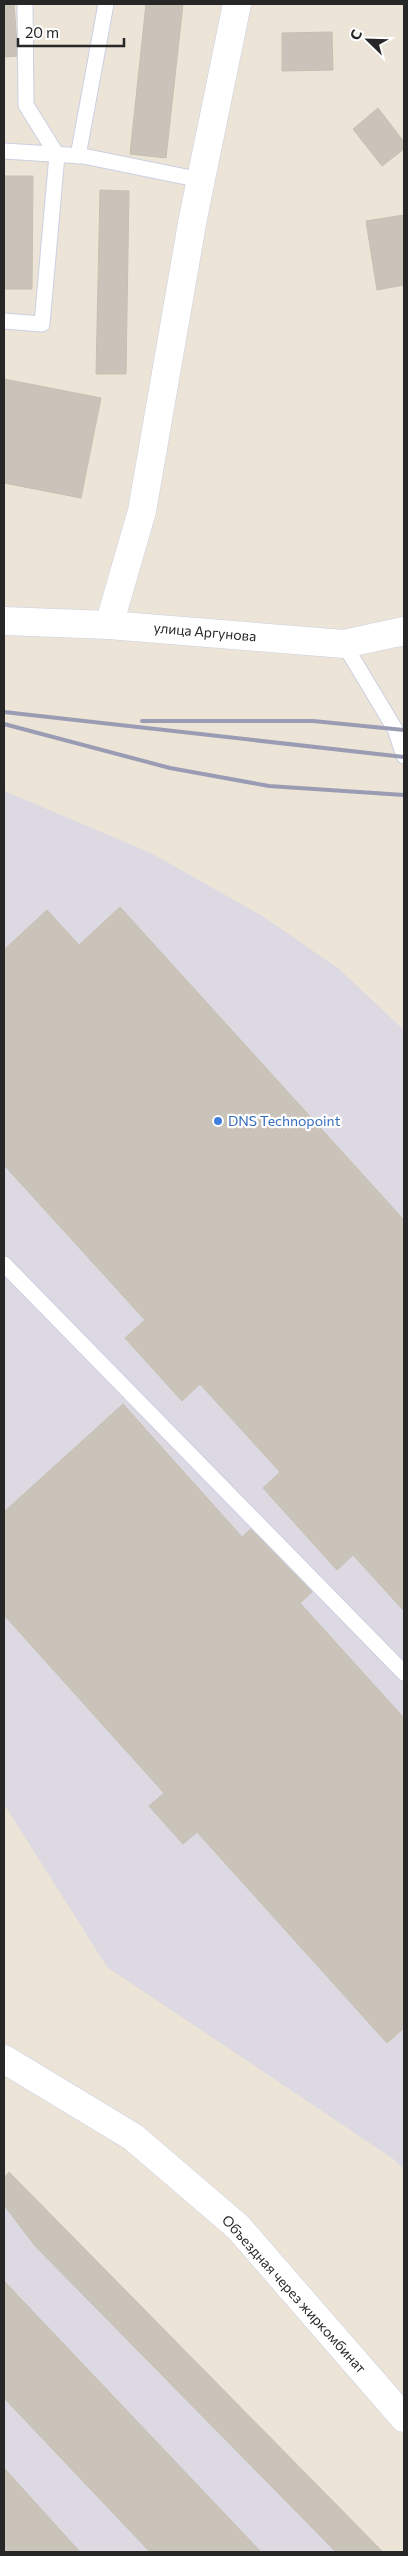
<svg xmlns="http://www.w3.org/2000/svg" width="408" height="2556" font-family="Commissioner,sans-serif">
  <rect width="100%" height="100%" fill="#ebe4d7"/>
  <!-- industrial -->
  <g fill="#dcd9e2">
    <polygon points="4,791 151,853 264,917 339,969 404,1030 404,2169 392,2158 107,1967 4,1804"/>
    <polygon points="9,2172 383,2552 4,2552 4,2178"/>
  </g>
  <!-- building -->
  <g fill="#c9c3ba" stroke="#c6c0b1">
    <polygon points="4,4 14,4 18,56 4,57"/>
    <polygon points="146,4 183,4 166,158 130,154"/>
    <polygon points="332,32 333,70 282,71 282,33"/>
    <polygon points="378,108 404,142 404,149 382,166 353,129"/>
    <polygon points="4,176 33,176 32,289 4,289"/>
    <polygon points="100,190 129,191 126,374 96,374"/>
    <polygon points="404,215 404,285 377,290 366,221"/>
    <polygon points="4,379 101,398 81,498 4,483"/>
    <polygon points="120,907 404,1220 404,1611 353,1555 337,1570 263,1488 280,1472 200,1384 182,1401 125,1338 145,1320 4,1165 4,950 47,910 79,945"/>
    <polygon points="123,1404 242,1537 253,1527 312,1592 300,1603 404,1718 404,2028 387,2043 197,1832 183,1844 149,1806 164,1793 4,1615 4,1512"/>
    <polygon points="9,2172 383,2552 336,2552 36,2247 4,2205 4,2178"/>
    <polygon points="4,2281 261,2552 150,2552 4,2398"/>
    <polygon points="4,2468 80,2552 4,2552"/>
  </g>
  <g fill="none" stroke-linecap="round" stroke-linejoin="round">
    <!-- service casing -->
    <g stroke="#cccfe2" stroke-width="17">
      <g id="service">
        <polyline points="4,151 83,156 201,180"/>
        <polyline points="78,156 106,4"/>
        <polyline points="4,321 42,324 57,155 26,105 25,4"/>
        <polyline points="344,644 395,729 404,756"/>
        <polyline points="4,1264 404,1673"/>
      </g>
    </g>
    <!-- minor casing -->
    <g stroke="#cccfe2" stroke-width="29">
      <g id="minor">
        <polyline points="237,4 193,218 142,511 109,625 344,644 404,631"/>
        <polyline points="4,2059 133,2137 238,2227 404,2418"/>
      </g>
    </g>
    <!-- tertiary casing -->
    <g stroke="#cccfe2" stroke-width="29">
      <polyline id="tertiary" points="4,621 109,625"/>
    </g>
    <!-- service -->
    <use href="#service" stroke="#fff" stroke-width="15"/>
    <!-- minor -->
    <use href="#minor" stroke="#fff" stroke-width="28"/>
    <!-- tertiary -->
    <use href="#tertiary" stroke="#fff" stroke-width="28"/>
    <!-- rail -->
    <g stroke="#9a9cb3" stroke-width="4">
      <polyline points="4,712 404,757"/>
      <polyline points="142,721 313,721 404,730"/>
      <polyline points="4,724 170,768 269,786 404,795"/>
    </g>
  </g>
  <!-- markers -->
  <circle fill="#3f7fe0" stroke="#fff" stroke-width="2" cx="218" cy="1121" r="5"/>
  <g text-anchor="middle" stroke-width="4.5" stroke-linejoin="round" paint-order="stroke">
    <!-- street labels -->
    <g font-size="14" fill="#272727" stroke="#fff">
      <text transform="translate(205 632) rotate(5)" y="5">улица Аргунова</text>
      <text transform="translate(294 2294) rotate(48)" y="5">Объездная через жиркомбинат</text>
    </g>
    <!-- shop labels -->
    <g font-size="14" fill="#366cbe" stroke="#fff" text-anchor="start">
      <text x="228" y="1126">DNS Technopoint</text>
    </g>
  </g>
  <!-- border -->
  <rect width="408" height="2556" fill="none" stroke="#272727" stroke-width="10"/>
  <!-- north arrow -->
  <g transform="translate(368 40) rotate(293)" stroke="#ffffff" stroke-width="4" paint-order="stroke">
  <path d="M0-4L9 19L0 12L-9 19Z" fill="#272727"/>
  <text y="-8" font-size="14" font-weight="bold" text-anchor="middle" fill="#272727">С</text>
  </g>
  <!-- scale -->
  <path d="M18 38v8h106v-8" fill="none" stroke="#272727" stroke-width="2.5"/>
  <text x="25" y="38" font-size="15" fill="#272727" stroke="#ffffff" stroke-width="4" paint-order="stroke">20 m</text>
</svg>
